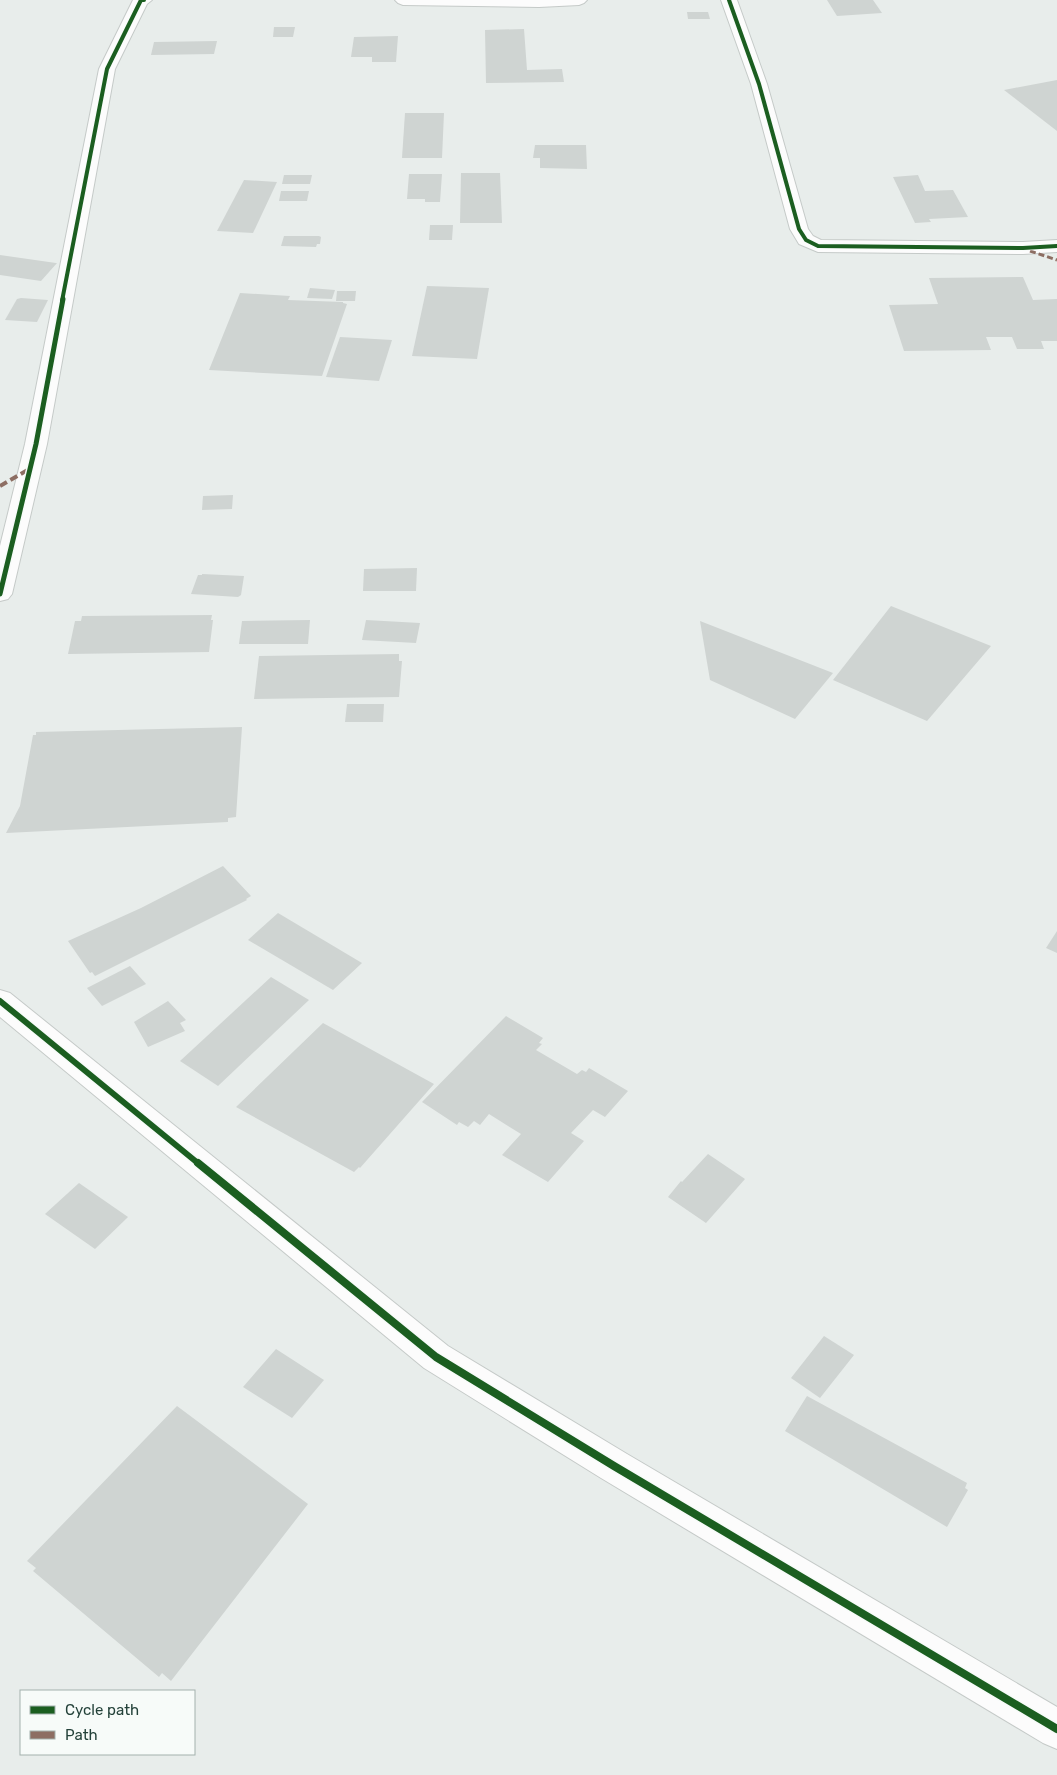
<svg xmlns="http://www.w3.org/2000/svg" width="1057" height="1775" font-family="Rubik,sans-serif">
  <rect width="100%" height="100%" fill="#e8edeb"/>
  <!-- building -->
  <g fill="#cfd4d2">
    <polygon points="827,0 873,0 882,13 837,16"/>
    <polygon points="687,12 708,12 710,19 688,19"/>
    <polygon points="274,27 295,27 293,37 273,37"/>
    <polygon points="524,29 527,70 562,69 564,82 486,83 485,30"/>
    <polygon points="398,36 396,62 372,62 372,57 351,57 354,37"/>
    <polygon points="217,41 214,54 151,55 154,42"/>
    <polygon points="1057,80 1057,131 1004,90"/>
    <polygon points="405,113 444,113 442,158 402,158"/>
    <polygon points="535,145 586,145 587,169 540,168 540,158 533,158"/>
    <polygon points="461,173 500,173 502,223 460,223"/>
    <polygon points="409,174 442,174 440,202 425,202 425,199 407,199"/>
    <polygon points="284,175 312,175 310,184 282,184"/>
    <polygon points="918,175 925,191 953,190 968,217 929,219 931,222 915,223 893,177"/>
    <polygon points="244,180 277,182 253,233 217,231"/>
    <polygon points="281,191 309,191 307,201 279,201"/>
    <polygon points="430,225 453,225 452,240 429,240"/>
    <polygon points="284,236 319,236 321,237 320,244 317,244 316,247 281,246"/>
    <polygon points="0,255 56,263 57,263 41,281 0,275"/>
    <polygon points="1023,277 1033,300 1057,299 1057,341 1041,341 1044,349 1017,349 1012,337 986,337 991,350 904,351 889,305 938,304 929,278"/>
    <polygon points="427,286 489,288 477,359 412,356"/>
    <polygon points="310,288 335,290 332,299 307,298"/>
    <polygon points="337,291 356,291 355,301 336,301"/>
    <polygon points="240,293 290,296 288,300 343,302 343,303 347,304 322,376 209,370"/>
    <polygon points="21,298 48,300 37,322 5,320 17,299"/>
    <polygon points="340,337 392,340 379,381 326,377"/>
    <polygon points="233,495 232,509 202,510 203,496"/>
    <polygon points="417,568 416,591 363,591 364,569"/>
    <polygon points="202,574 244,576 241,595 238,597 191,594 198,575 202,575"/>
    <polygon points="891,606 991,646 927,721 833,680"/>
    <polygon points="212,615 211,620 213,620 209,652 68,654 75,621 81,621 82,616"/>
    <polygon points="310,620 308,644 239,644 242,621"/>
    <polygon points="366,620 420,623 416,643 362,640"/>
    <polygon points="700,621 833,673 795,719 710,680"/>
    <polygon points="399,654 399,661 402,661 399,697 254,699 259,656"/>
    <polygon points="347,704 384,704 383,722 345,722"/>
    <polygon points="242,727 236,817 228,818 228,822 6,833 20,806 33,735 36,735 36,732"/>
    <polygon points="223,866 251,896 246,899 247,900 95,976 92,972 90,973 68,941 141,908"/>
    <polygon points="278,913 362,963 333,990 248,940"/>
    <polygon points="1057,931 1057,953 1046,948"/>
    <polygon points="130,966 146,984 102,1006 87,988"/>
    <polygon points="271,977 309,1000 218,1086 180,1061"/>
    <polygon points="168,1001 186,1020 180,1023 185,1031 148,1047 134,1022"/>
    <polygon points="506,1016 543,1038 539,1043 542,1044 536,1050 577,1074 582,1070 586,1072 589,1068 628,1091 605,1117 593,1110 571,1133 584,1141 548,1182 502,1155 521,1134 489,1114 480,1125 474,1121 468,1127 459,1122 457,1125 422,1102"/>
    <polygon points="323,1023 434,1084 360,1168 359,1167 354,1172 236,1107"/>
    <polygon points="708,1154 745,1179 706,1223 668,1197 681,1181 682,1182"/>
    <polygon points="79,1183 128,1217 95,1249 45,1214"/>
    <polygon points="824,1336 854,1355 820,1398 791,1378"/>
    <polygon points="276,1349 324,1380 292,1418 243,1387"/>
    <polygon points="807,1396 967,1483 965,1488 968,1490 947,1527 785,1431"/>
    <polygon points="177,1406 308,1504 171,1681 162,1673 159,1677 33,1571 36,1568 27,1561"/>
  </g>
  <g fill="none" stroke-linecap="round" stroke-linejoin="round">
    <!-- street casing -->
    <g stroke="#c5cac8" stroke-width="2">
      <g id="street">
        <polygon points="133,0 152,0 147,4 115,69 47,444 12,594 8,599 0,601 0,546 25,444 99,69"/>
        <polygon points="395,0 587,0 584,3 579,5 539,7 403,5 398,3"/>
        <polygon points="721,0 737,0 767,84 808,229 813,236 821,240 1023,242 1057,240 1057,252 1023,254 818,252 799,244 790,229 751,84"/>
        <polygon points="0,990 10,993 448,1346 627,1454 1057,1707 1057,1749 1043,1743 601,1478 424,1368 0,1017"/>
      </g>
    </g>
    <!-- street -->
    <use href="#street" fill="#fcfcfc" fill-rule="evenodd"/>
    <!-- quiet-far1 -->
    <polyline stroke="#8d6e63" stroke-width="3" stroke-dasharray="6 3" stroke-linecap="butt" points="1030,251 1057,260"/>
    <!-- quiet -->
    <polyline stroke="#8d6e63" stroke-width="4" stroke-dasharray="8 4" stroke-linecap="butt" points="0,486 31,468"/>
    <!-- cycleway-far3 casing -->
    <g stroke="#f7fbf9" stroke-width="5.5">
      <g id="cycleway-far3">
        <polyline points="729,0 759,84 799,229 806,240 818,246 1023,248 1057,246"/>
        <polyline points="62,301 107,69 141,0 144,0"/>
      </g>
    </g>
    <!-- cycleway-far2 casing -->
    <g stroke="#f7fbf9" stroke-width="8">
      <polyline id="cycleway-far2" points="0,594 36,444 63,299"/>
    </g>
    <!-- cycleway-far1 casing -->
    <g stroke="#f7fbf9" stroke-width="9">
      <polyline id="cycleway-far1" points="0,1001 199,1164"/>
    </g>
    <!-- cycleway casing -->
    <g stroke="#f7fbf9" stroke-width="11">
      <polyline id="cycleway" points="198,1163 436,1357 614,1466 1057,1729"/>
    </g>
    <!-- cycleway-far3 -->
    <use href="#cycleway-far3" stroke="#1b5e20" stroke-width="4"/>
    <!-- cycleway-far2 -->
    <use href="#cycleway-far2" stroke="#1b5e20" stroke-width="5"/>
    <!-- cycleway-far1 -->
    <use href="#cycleway-far1" stroke="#1b5e20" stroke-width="6"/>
    <!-- cycleway -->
    <use href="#cycleway" stroke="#1b5e20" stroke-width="8"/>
  </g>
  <!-- legend -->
  <rect x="20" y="1690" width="175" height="65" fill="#f7fbf9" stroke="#a3b1ad"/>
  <rect x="30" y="1706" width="25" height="8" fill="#1b5e20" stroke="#a3b1ad"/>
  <text x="65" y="1715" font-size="15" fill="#24423a">Cycle path</text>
  <rect x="30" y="1731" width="25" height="8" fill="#8d6e63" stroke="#a3b1ad"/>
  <text x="65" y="1740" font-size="15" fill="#24423a">Path</text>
</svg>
